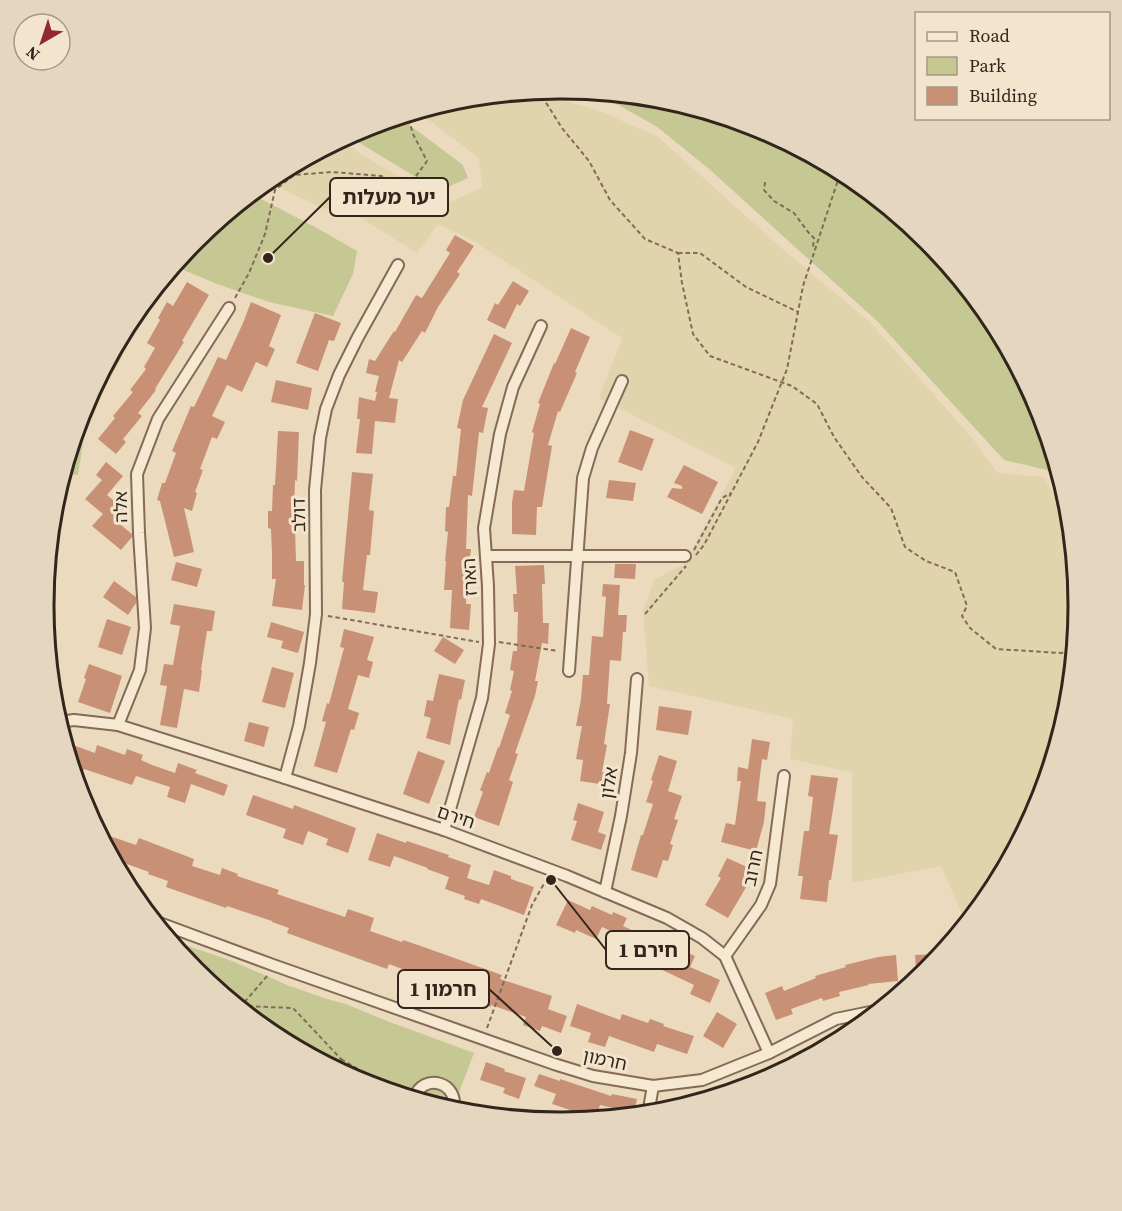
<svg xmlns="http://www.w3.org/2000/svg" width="1122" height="1211" font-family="'Source Serif 4','Noto Sans Hebrew',serif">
  <rect width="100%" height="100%" fill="#ebdabe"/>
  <!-- farmland -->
  <polygon fill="#e1d4ac" points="552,89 566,101 597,110 657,136 787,253 870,322 973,439 998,473 1044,477 1067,518 1070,519 1078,606 1068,707 1039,804 991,893 966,924 941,866 852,883 852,772 790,759 793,719 649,686 643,611 654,580 684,564 736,468 599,398 622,338 475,242 438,224 417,253 353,213 322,208 266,181 274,175 340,140 382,167 447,203 482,188 479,158 417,111 460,98"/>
  <!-- green -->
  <g fill="#c6c893">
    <polygon points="562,88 662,98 759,128 849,175 927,240 991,318 1039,408 1063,486 1055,472 1004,460 877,321 709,169 656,126 600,95 568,93"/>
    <polygon points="399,117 463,165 468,178 439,191 348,136 363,127"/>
    <polygon points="251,194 315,227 357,251 353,274 333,316 269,302 217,284 174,266 195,239"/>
    <polygon points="167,277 137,328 104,389 84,437 78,475 63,473 83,407 131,318 161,281"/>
    <polygon points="161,930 188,946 232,961 287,985 327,999 346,1004 387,1021 474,1053 452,1111 363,1083 273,1036 195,971"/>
  </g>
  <!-- building -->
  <g fill="#c89175">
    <polygon points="455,235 474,246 457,272 460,274 438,307 425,333 422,331 402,362 399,360 389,398 398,399 395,423 375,421 372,454 356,453 360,419 357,419 359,397 375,401 377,392 375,392 379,376 366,373 369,359 375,361 394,331 395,332 416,295 422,298 450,253 446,250"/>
    <polygon points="513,281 529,291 520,306 517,304 505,329 487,320 495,303 498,305"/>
    <polygon points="187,282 209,295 182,341 184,342 155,389 156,390 138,413 142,416 123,439 126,442 116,454 98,439 115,418 113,416 133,392 130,390 146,369 144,367 155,348 147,343 160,320 158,318 167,302 173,306"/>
    <polygon points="251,302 281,315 269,346 275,349 267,367 256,362 242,392 227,385 212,416 225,422 217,439 212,437 200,469 203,470 195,492 197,493 192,511 184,508 194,552 174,557 160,501 157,500 162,483 165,483 176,453 172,451 191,406 194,407 218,357 226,360 243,323"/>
    <polygon points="315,313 341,323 334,341 329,340 318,371 296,363"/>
    <polygon points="571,328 590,337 575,372 577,373 560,412 558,411 548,445 552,446 542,507 537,507 536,535 512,534 512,503 514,490 524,491 534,433 532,432 540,404 538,403 554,363 555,364"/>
    <polygon points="494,334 512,343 482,407 488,408 483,433 479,432 472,496 468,495 466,549 471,549 469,564 468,564 466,604 471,604 469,630 450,628 452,590 444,590 446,561 445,561 448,532 445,531 446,507 449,507 453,476 456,476 461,429 457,428 463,400"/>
    <polygon points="276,380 312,388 308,410 271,402"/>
    <polygon points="630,430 654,439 642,471 618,462"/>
    <polygon points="278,431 299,432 297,481 295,480 294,511 296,511 296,529 295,529 296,561 304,561 304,585 305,585 302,610 272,606 276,579 272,579 272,553 271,529 268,528 268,511 272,511 273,485 275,485"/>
    <polygon points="106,462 123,476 107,495 126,511 117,522 132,534 132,537 121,550 92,526 103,514 85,499 102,480 96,475"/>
    <polygon points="684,465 718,482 702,514 667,497 672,488 682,489 682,486 674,483"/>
    <polygon points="352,472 373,474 369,510 374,511 370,555 367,555 363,590 378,592 375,613 342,609 344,582 342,582"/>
    <polygon points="609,480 636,483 633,501 606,498"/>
    <polygon points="176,562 202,569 197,587 171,580"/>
    <polygon points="615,564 636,564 635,579 614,578"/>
    <polygon points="544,565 545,584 542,584 543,623 549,623 548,644 542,643 535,681 538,681 535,696 515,753 518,754 509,780 513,782 499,826 474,817 483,792 480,790 487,772 489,773 498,747 499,748 510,715 505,713 512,691 510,690 514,671 510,670 513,651 517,651 518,612 514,612 513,594 517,594 515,566"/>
    <polygon points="114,581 136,597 136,603 128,615 103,597"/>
    <polygon points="603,584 620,585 618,615 627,615 626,632 623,632 621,661 610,660 607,704 610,704 604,744 607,745 602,772 608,773 606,785 580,781 583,760 576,759 582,726 576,726 581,699 583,675 589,675 592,636 603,637 606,597 602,596"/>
    <polygon points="174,604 215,611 212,631 207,631 201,670 202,671 199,692 184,689 177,728 160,725 167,686 160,685 164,664 173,665 180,626 170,624"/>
    <polygon points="107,619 131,627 122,655 98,647"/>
    <polygon points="271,622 304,632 298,653 281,648 283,641 267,637"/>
    <polygon points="344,629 374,637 367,660 373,662 369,678 358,675 348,709 359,713 354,730 351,729 337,773 314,766 326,722 322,721 327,703 329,704 344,648 340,647"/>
    <polygon points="443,637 464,650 455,664 434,651"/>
    <polygon points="89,664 122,676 110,713 78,702 86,679 84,678"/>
    <polygon points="272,667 294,673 285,708 262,702"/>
    <polygon points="439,674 465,680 461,700 459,699 450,745 426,738 431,718 424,716 427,700 433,701"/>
    <polygon points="659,706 692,711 688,735 656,730"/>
    <polygon points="249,722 269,727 264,747 244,741"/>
    <polygon points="752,739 770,742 767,760 762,759 757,801 766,802 764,822 756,851 721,842 726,823 735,825 741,781 737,781 738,767 748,769"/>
    <polygon points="73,745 95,753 97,745 125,755 127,749 143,755 141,760 152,765 175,773 178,763 197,770 195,773 228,785 224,796 191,784 185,803 167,797 170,787 136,776 132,785 84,769 81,778 74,775 69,757"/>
    <polygon points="418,751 445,761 429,804 403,794"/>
    <polygon points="659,755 677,761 668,791 682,796 674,819 678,820 670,844 673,845 668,861 663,860 657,878 631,870 641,835 643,835 653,804 646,802 653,781 651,780"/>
    <polygon points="811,775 838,778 829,834 838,835 831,880 829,880 827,902 800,899 803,876 798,876 804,831 809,831 813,797 808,796"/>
    <polygon points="253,795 293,809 294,805 356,828 348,853 326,845 328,839 308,831 303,845 283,838 286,829 246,815"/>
    <polygon points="578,803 604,812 598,832 606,835 601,850 571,840 577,821 573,820"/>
    <polygon points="98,832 136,845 139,838 194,859 192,866 220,875 222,868 238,874 237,876 279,890 277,894 345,917 348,909 374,918 370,931 402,942 403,940 418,945 502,975 500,979 552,996 548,1009 567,1016 561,1033 542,1026 540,1031 523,1025 526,1017 491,1005 491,1007 473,1000 474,999 433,984 434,981 389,964 387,969 287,933 289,928 272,922 272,921 227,906 226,908 166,887 168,881 148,874 149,872 124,863 121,874"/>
    <polygon points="377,833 406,843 407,841 449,855 448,857 471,865 467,878 489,885 494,870 511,876 511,879 534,887 524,915 481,899 479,904 464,899 465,896 445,889 449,877 427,869 428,868 394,856 390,867 368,860"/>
    <polygon points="727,858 754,870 745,889 728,918 705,905 721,878 718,876"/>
    <polygon points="568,900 590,910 592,906 612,915 613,912 627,918 623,926 651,939 652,935 666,941 665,943 695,956 690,967 720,980 710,1003 690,994 694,985 635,957 634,959 618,951 624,937 602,927 596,939 576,930 575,933 556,925"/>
    <polygon points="941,954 927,972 917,980 915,955"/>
    <polygon points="896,955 898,981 868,984 869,985 839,992 840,996 823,1001 822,998 791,1009 793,1014 776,1020 765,993 782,986 784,991 816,978 815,976 846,967 845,965 878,957"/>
    <polygon points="577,1004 620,1020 622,1014 648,1023 650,1019 664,1024 663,1026 694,1036 687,1054 657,1044 654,1052 609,1036 605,1047 588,1042 591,1033 570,1026"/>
    <polygon points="717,1012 737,1024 723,1048 703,1036"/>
    <polygon points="486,1062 505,1069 504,1071 526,1078 519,1099 503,1093 505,1088 480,1080"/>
    <polygon points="539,1074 560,1081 560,1079 611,1096 612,1094 637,1099 634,1113 600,1105 595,1120 583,1121 574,1118 576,1112 552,1104 556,1094 534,1086"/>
  </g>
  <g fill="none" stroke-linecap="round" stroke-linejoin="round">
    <!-- street casing -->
    <g stroke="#836b58" stroke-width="14">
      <g id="street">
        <polyline points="486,556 685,556"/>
        <polyline points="569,671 583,478 592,448 622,381"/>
        <polyline points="58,722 74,720 118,725 285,778 444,830 567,876 667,918 702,938 725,956 769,1053"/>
        <polyline points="118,725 140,670 145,628 139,533 137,474 158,419 229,308"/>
        <polyline points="285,778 299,726 310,663 316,614 315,490 320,438 326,409 339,375 358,337 398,265"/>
        <polyline points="444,830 482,698 489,644 488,586 484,528 500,434 513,387 541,326"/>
        <polyline points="605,892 621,816 631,753 637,679"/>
        <polyline points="154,921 273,965 554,1064 593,1076 653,1086 702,1080 769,1053 836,1019 880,1010"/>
        <polyline points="725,956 761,905 770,884 784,776"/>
        <path d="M 414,1099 C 422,1071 461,1082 453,1111"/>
        <polyline points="454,1109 470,1114"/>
        <polyline points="648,1114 653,1086"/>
      </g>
    </g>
    <!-- path -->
    <g stroke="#836b58" stroke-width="2" stroke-dasharray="4.5 3" stroke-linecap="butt">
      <polyline points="538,90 562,128 589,161 610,200 645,239 678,253 682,283 693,334 710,356 792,386 817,404 834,437 862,477 891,508 905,547 926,561 955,572 967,606 962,616 970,628 996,649 1061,653 1074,652"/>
      <polyline points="765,182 764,190 774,201 794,213 808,232 814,238 813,247 815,250"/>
      <polyline points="678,253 700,253 746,287 798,312"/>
      <polyline points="235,298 249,273 265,234 275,190 294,175 332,172 381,176 408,187 427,161 413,134 407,114"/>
      <polyline points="694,550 722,498 731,493"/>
      <polyline points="696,555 704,545 758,442 787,369 803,286 841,171"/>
      <polyline points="645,614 686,566"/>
      <polyline points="328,616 479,642"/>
      <polyline points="499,642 558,651"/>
      <polyline points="241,1006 293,1008 341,1059 340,1072"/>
      <polyline points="239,1007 241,1006 268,975"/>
      <polyline points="487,1028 532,905 546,880"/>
      <polyline points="341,1059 361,1071 406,1090"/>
    </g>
    <!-- street -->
    <use href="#street" stroke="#f7e8d1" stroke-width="10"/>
  </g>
  <g text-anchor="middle" stroke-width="6" stroke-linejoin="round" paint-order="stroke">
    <!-- street labels -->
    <g font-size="18" fill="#33251c" stroke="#f3e5cd">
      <text transform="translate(121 507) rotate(-91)" y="6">אלה</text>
      <text transform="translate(299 515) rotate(-91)" y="6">דולב</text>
      <text transform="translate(470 577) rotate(-93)" y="6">הארז</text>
      <text transform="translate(609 783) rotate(-81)" y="6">אלון</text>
      <text transform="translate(456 817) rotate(19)" y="6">חירם</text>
      <text transform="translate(753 868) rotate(-78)" y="6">חרוב</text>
      <text transform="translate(605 1060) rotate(12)" y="6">חרמון</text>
    </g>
  </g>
  <!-- crop -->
  <path d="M0 0H1122V1211H0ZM560 99H562A506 506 0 0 1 1068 605V606A506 506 0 0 1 562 1112H560A506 506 0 0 1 54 606V605A506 506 0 0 1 560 99Z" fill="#e4d6bf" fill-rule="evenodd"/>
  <path fill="none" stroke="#33251c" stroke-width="3" d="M560 99H562A506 506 0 0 1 1068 605V606A506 506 0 0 1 562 1112H560A506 506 0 0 1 54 606V605A506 506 0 0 1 560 99Z"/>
  <!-- callouts -->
  <path fill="none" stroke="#33251c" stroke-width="2" d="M268 258L330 197M551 880L606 950M557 1051L489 989"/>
  <g fill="#33251c" stroke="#f3e5cd" stroke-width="2">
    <circle cx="268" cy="258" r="6"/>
    <circle cx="551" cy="880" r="6"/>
    <circle cx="557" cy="1051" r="6"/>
  </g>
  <g fill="#f3e5cd" stroke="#33251c" stroke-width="2">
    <rect x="330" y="178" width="118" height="38" rx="6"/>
    <rect x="606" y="931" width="83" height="38" rx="6"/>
    <rect x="398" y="970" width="91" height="38" rx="6"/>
  </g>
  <g font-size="20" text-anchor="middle" font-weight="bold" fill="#33251c">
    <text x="389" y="204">יער מעלות</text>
    <text x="648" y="957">חירם 1</text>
    <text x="443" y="996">חרמון 1</text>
  </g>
  <!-- legend -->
  <rect x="915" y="12" width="195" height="108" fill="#f3e5cd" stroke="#a69886" stroke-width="1.5"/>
  <rect x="927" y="32" width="30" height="9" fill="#f7e8d1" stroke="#a69886" stroke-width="1.5"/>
  <text x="969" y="42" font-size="18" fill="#33251c">Road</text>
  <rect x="927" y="57" width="30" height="18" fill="#c6c893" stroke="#a69886" stroke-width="1.5"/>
  <text x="969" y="72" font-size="18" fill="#33251c">Park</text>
  <rect x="927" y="87" width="30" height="18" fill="#c89175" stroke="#a69886" stroke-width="1.5"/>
  <text x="969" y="102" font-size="18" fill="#33251c">Building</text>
  <!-- north arrow -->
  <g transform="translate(42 42) rotate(219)"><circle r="28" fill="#f3e5cd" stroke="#a69886" stroke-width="1.5"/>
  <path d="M0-4.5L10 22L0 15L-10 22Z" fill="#8f2a33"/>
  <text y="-9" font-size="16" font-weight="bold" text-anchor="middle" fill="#33251c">N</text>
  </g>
</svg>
